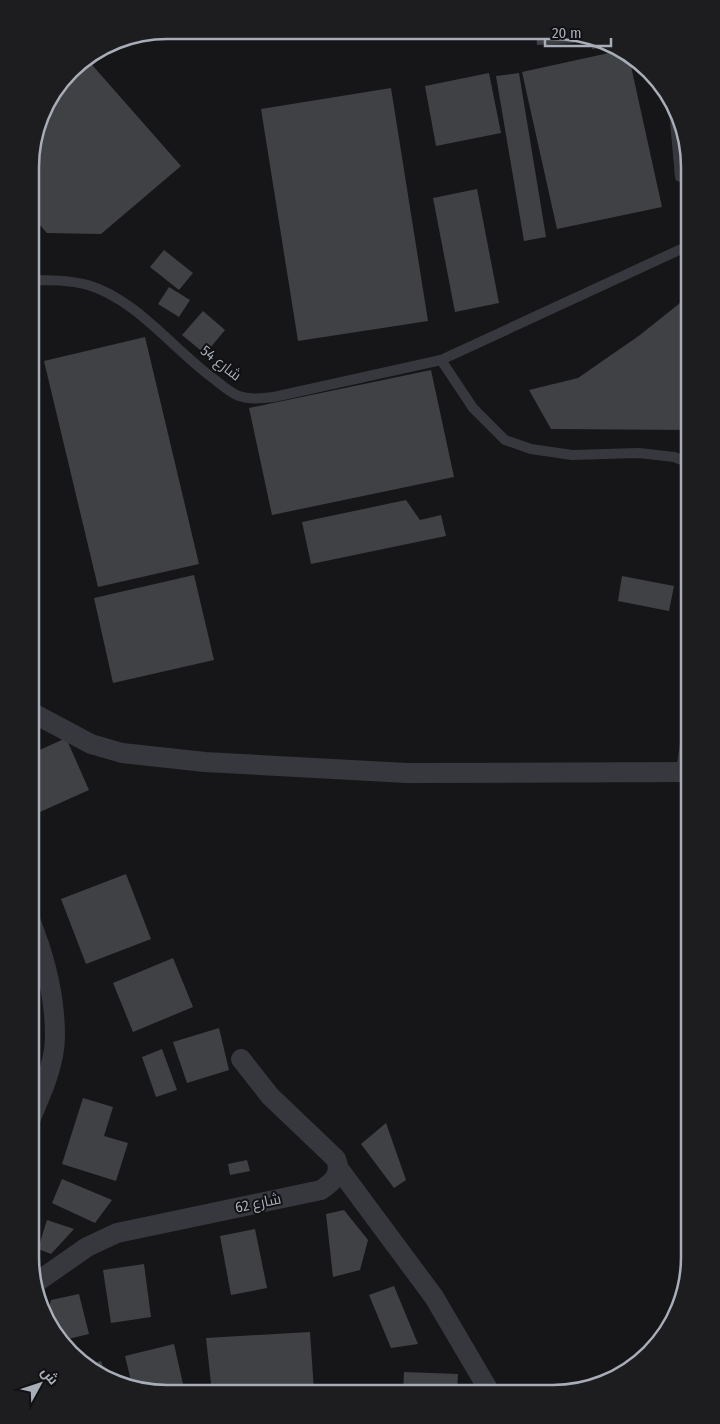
<svg xmlns="http://www.w3.org/2000/svg" width="720" height="1424" font-family="'Fira Sans Condensed',Cairo,sans-serif">
  <rect width="100%" height="100%" fill="#161618"/>
  <!-- building -->
  <g fill="#404145">
    <polygon points="536,32 573,33 574,43 537,45"/>
    <polygon points="591,38 600,43 608,47 592,49"/>
    <polygon points="618,51 629,57 662,207 557,229 522,72"/>
    <polygon points="86,58 181,166 101,234 47,233 31,215 31,150 44,106 77,64"/>
    <polygon points="489,73 501,133 436,146 425,86"/>
    <polygon points="519,73 546,237 524,241 496,76"/>
    <polygon points="391,88 428,321 298,341 261,109"/>
    <polygon points="477,189 499,303 455,312 433,198"/>
    <polygon points="164,250 193,273 179,290 150,267"/>
    <polygon points="169,287 190,300 179,317 158,304"/>
    <polygon points="690,295 690,430 551,429 529,390 578,378 640,335"/>
    <polygon points="203,311 225,330 205,354 182,335"/>
    <polygon points="145,337 199,564 98,587 44,361"/>
    <polygon points="431,370 454,477 272,515 249,408"/>
    <polygon points="406,500 420,520 441,515 446,536 311,564 302,522"/>
    <polygon points="194,575 214,660 113,683 94,598"/>
    <polygon points="622,576 674,586 669,611 618,601"/>
    <polygon points="66,738 89,790 40,812 30,792 31,754"/>
    <polygon points="126,874 151,939 86,964 61,899"/>
    <polygon points="173,958 193,1007 133,1032 113,983"/>
    <polygon points="219,1028 229,1070 187,1083 173,1042"/>
    <polygon points="162,1049 177,1090 156,1097 142,1057"/>
    <polygon points="83,1098 113,1107 104,1136 128,1143 116,1181 62,1164"/>
    <polygon points="386,1123 406,1180 394,1188 361,1144"/>
    <polygon points="247,1160 250,1171 230,1175 228,1164"/>
    <polygon points="62,1179 112,1200 95,1223 52,1203"/>
    <polygon points="344,1210 368,1240 360,1270 333,1277 326,1214"/>
    <polygon points="47,1220 74,1229 51,1254 38,1249"/>
    <polygon points="255,1229 267,1288 231,1295 220,1236"/>
    <polygon points="144,1264 151,1317 111,1323 103,1270"/>
    <polygon points="394,1286 418,1344 391,1348 369,1295"/>
    <polygon points="79,1294 89,1334 64,1340 47,1315 51,1300"/>
    <polygon points="310,1332 314,1391 212,1393 206,1338"/>
    <polygon points="174,1344 185,1393 149,1393 132,1385 125,1356"/>
    <polygon points="101,1361 105,1373 88,1365"/>
    <polygon points="404,1372 458,1374 457,1394 403,1394"/>
  </g>
  <g fill="none" stroke-linecap="round" stroke-linejoin="round">
    <!-- service -->
    <g stroke="#37383d" stroke-width="10">
      <polyline points="674,110 680,177"/>
      <path d="M 31,280 C 51,280 69,280 88,285 C 136,299 174,350 214,379 C 222,385 230,393 239,396 C 251,400 262,398 274,397 L 441,360 L 690,245"/>
      <polyline points="441,360 473,408 505,440 531,449 572,455 639,453 674,457 690,463"/>
      <polyline points="681,771 690,710"/>
    </g>
    <!-- minor -->
    <g stroke="#37383d" stroke-width="20">
      <polyline points="31,712 91,744 122,753 205,762 407,773 690,772"/>
      <path d="M 30,1120 C 41,1095 55,1064 55,1036 C 55,996 45,957 30,920"/>
      <polyline points="339,1169 434,1297 491,1394"/>
      <path d="M 34,1284 L 87,1247 L 117,1233 L 321,1190 C 333,1182 342,1174 336,1159 L 270,1096 L 241,1059"/>
    </g>
  </g>
  <g text-anchor="middle" stroke-width="4" stroke-linejoin="round" paint-order="stroke">
    <!-- street labels -->
    <g font-size="15" fill="#a8adb8" stroke="#111113">
      <text transform="translate(221 363) rotate(38)" y="5">شارع 54</text>
      <text transform="translate(258 1203) rotate(-12)" y="5">شارع 62</text>
    </g>
  </g>
  <!-- crop -->
  <path d="M0 0H720V1424H0ZM167 39H553A128 128 0 0 1 681 167V1257A128 128 0 0 1 553 1385H167A128 128 0 0 1 39 1257V167A128 128 0 0 1 167 39Z" fill="#1d1d20" fill-rule="evenodd"/>
  <path fill="none" stroke="#a8adb8" stroke-width="2.5" d="M167 39H553A128 128 0 0 1 681 167V1257A128 128 0 0 1 553 1385H167A128 128 0 0 1 39 1257V167A128 128 0 0 1 167 39Z"/>
  <!-- north arrow -->
  <g transform="translate(40 1384) rotate(50)" stroke="#111113" stroke-width="4" paint-order="stroke">
  <path d="M0-4L9 19L0 12L-9 19Z" fill="#a8adb8"/>
  <text y="-8" font-size="14" font-weight="bold" text-anchor="middle" fill="#a8adb8">ش</text>
  </g>
  <!-- scale -->
  <path d="M545 38v8h66v-8" fill="none" stroke="#a8adb8" stroke-width="2.5"/>
  <text x="552" y="38" font-size="15" fill="#a8adb8" stroke="#111113" stroke-width="4" paint-order="stroke">20 m</text>
</svg>
